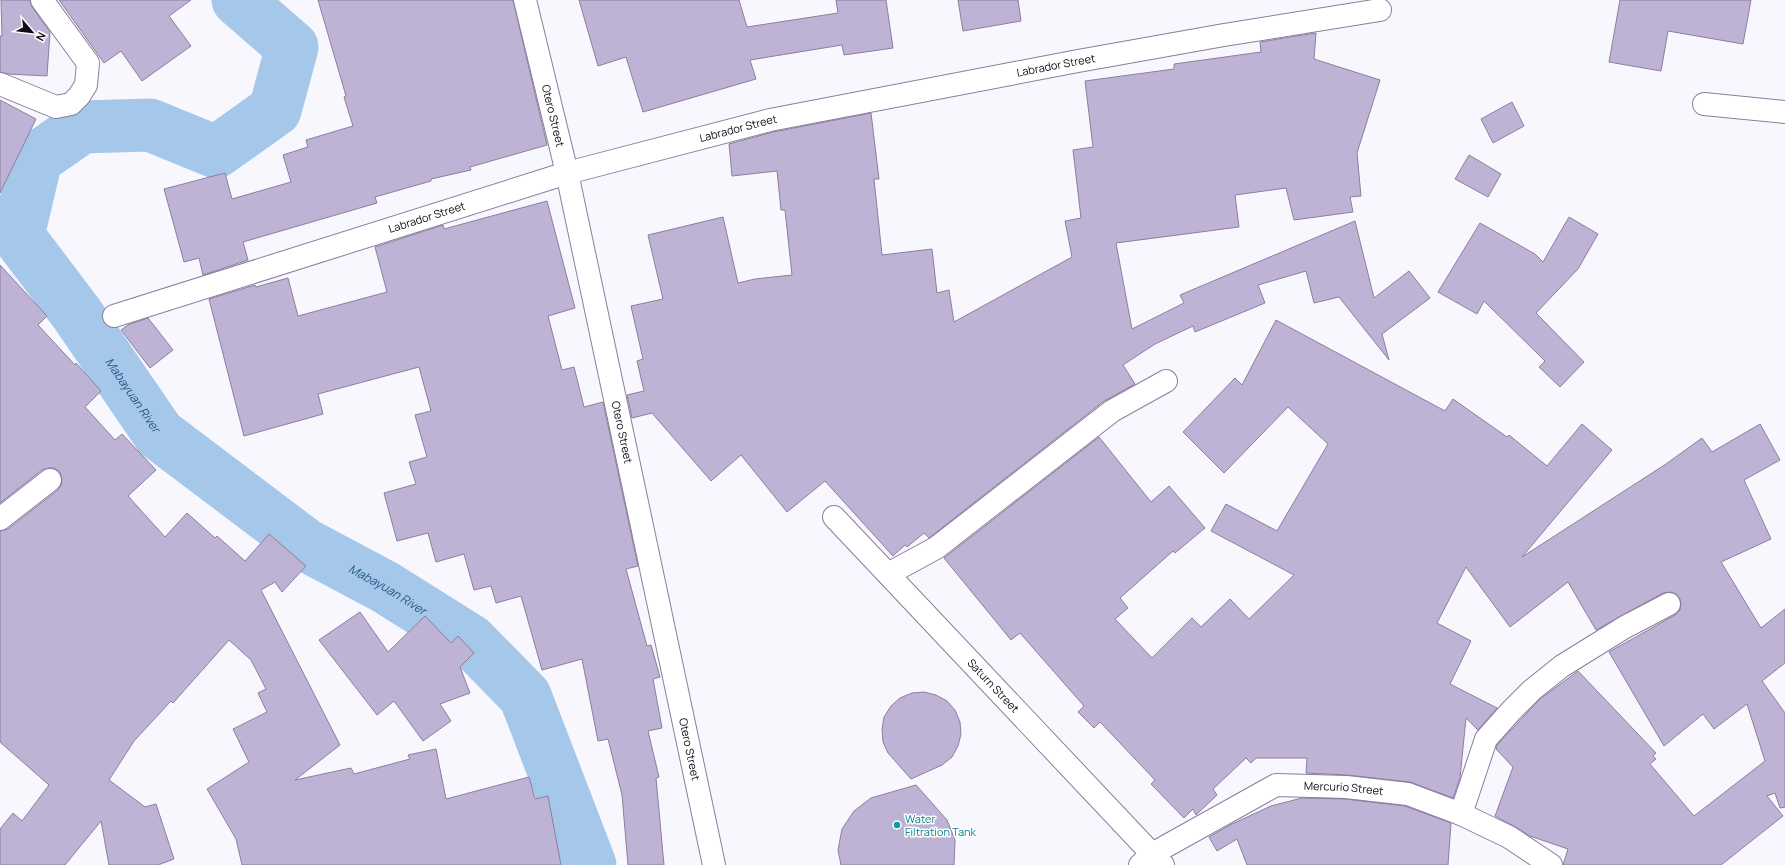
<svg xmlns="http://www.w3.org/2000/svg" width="1785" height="865" font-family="Manrope,sans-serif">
  <rect width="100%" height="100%" fill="#f9f7fe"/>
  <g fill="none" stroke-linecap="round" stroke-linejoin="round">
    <!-- river -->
    <path stroke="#a5c8ea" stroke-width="53" id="s1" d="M 238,0 L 292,47 L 275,110 L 216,152 L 150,125 L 82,127 L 36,159 L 18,236 L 77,314 L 159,434 L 306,545 L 385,587 L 471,641 L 525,696 L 590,865"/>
  </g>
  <!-- building -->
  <g fill="#beb3d4" stroke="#8a7f9f">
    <polygon points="1,0 30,0 32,7 50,32 47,76 8,74 0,72 0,36 2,36"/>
    <polygon points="59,0 191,0 169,16 191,46 142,81 121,51 104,63"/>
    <polygon points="318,0 513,0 547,145 470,167 471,170 431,179 431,181 375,197 377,203 243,242 248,260 203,275 199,258 184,262 164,189 225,173 232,199 291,182 283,155 308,147 306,140 353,126 344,97 346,96"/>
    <polygon points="579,0 739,0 747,27 838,13 836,0 886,0 893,48 844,55 842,45 750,60 756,79 643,112 626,57 598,66"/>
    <polygon points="958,0 1018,0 1021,21 963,31"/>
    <polygon points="1620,0 1751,0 1743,44 1668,31 1661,71 1609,62"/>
    <polygon points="1316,33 1314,59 1380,80 1357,153 1361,196 1350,197 1353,212 1294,220 1286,188 1235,195 1239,227 1116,243 1132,329 1184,303 1180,295 1355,221 1374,298 1409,271 1430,298 1382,334 1389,360 1339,297 1314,303 1306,271 1258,285 1265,303 1195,332 1193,326 1155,344 1123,365 1135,384 1104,401 929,538 924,533 907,547 905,545 893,556 825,481 787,512 741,455 711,481 652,413 632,418 627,395 644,391 637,361 643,359 631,306 663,299 648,235 723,217 738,283 755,279 792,275 785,210 781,210 777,171 732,176 729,144 773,132 871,113 879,179 874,179 882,255 932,249 937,293 949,290 954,322 1072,257 1065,221 1081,218 1073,150 1093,147 1085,81 1174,69 1174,64 1261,52 1260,42"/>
    <polygon points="0,100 36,119 0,193"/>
    <polygon points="1512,102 1524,126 1493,143 1481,119"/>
    <polygon points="1469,155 1501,174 1488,197 1455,179"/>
    <polygon points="547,201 575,308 548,316 562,370 574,367 584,407 603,402 638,566 626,569 647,646 651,645 660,677 653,679 662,728 648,731 659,777 656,778 664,865 628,865 622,795 608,739 598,741 582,659 542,670 521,596 496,603 491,586 474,590 464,554 436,562 428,533 397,541 384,493 416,484 409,462 427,457 415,415 431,411 419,367 318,394 323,414 244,436 209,299 255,285 256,287 288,278 298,316 387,292 375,247 443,225 444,229"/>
    <polygon points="1569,217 1598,234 1578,269 1536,313 1584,362 1560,387 1539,367 1545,361 1484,301 1477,314 1438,292 1480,223 1535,254 1543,262"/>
    <polygon points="0,265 47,316 38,325 75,365 76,363 101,391 85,407 115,440 122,434 156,470 128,496 165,537 187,513 215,538 217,536 245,561 269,534 306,566 282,592 275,582 261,590 340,745 295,780 351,768 354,774 410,759 408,755 436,749 446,799 529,777 535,799 548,796 561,865 242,865 236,839 207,789 249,762 233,729 267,712 258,693 266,689 251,660 229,640 173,703 171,701 134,741 109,780 145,807 156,804 174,859 158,865 109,865 101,821 65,865 0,865 0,829 13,813 22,821 49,785 0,742 0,531 8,529 58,490 61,485 62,479 60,472 54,468 48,468 42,470 0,503"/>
    <polygon points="148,318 173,350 150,368 121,330 128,325"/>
    <polygon points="1276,320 1445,411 1453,399 1507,437 1509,435 1547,466 1582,424 1612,450 1522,557 1666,464 1702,438 1712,452 1760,424 1780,460 1744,480 1771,539 1721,562 1761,628 1785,609 1785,663 1762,681 1785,713 1785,807 1780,808 1775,793 1767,796 1783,816 1721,865 1563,865 1568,849 1530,836 1514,826 1495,816 1513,767 1496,749 1497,745 1540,699 1578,671 1656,753 1653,756 1656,759 1650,764 1694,816 1765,761 1747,704 1714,729 1703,714 1664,746 1609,652 1675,615 1680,610 1681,605 1680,599 1676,594 1670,592 1663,593 1596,630 1568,582 1510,627 1466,567 1437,623 1471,641 1450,684 1497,708 1478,730 1466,718 1460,778 1453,798 1410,782 1347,775 1306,773 1307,758 1256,758 1251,763 1246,758 1213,789 1217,795 1196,815 1193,809 1184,818 1151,784 1155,780 1100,722 1094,728 1078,712 1084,706 1020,633 1011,640 944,558 1099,437 1151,502 1169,486 1205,528 1175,553 1173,551 1120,598 1128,608 1115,619 1152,658 1192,618 1201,627 1230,599 1249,619 1294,575 1211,531 1226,504 1277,531 1328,444 1288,407 1224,473 1183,432 1235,378 1242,385"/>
    <polygon points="360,612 388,652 425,616 451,643 458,636 474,653 460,667 470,693 440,704 451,721 423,741 394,701 377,715 319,640"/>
    <polygon points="924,692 936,695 947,701 955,710 960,722 961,734 958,746 952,757 942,765 911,779 888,753 883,742 882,729 884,717 891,706 900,698 912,693"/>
    <polygon points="916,785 947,820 955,840 954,865 841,865 838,850 842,829 854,811 871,798"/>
    <polygon points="1302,798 1345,799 1405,806 1451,823 1448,865 1247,865 1237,839 1217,851 1209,837 1232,824 1271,806"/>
  </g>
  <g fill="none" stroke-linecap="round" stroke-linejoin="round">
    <!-- street casing -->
    <g stroke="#897e9e" stroke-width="24">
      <g id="street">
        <polyline points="0,84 56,107 71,104 79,96 86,85 88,63 42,0"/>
        <polyline points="1704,104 1785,112"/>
        <path id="s2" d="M 114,316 L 567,173 L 770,120 L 1078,61 L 1224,35 L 1380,10"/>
        <path id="s3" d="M 834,517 L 1152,854 L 1276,785 L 1346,787 L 1408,794 L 1461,814 L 1509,837 L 1551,865"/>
        <polyline points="0,519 50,480"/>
        <polyline points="888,574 936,548 1112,411 1166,381"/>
        <polyline points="1461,814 1486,739 1511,711 1532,690 1562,666 1625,627 1669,604"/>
      </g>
    </g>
    <!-- secondary casing -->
    <g stroke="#897e9e" stroke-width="24">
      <g id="secondary">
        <path id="s4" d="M 525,0 L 567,173 L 714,865"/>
        <polyline points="1140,865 1152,854 1163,865"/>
      </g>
    </g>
    <!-- street -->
    <use href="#street" stroke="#fff" stroke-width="22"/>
    <!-- secondary -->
    <use href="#secondary" stroke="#fff" stroke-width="22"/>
  </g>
  <!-- markers -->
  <circle fill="#0f9aa8" stroke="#fff" stroke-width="1.5" cx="897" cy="825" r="4"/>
  <g text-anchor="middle" stroke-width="3" stroke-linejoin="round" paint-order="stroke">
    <!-- street labels -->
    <g font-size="11" fill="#0f0b16" stroke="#fff">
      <text dy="4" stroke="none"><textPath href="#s2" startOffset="976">Labrador Street</textPath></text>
      <text dy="4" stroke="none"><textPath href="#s4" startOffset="119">Otero Street</textPath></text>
      <text dy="4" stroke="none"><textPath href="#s2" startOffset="652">Labrador Street</textPath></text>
      <text dy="4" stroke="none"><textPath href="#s2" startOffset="328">Labrador Street</textPath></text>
      <text dy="4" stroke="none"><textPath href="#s4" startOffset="443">Otero Street</textPath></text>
      <text dy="4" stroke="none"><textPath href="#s3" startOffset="232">Saturn Street</textPath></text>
      <text dy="4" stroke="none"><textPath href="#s4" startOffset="767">Otero Street</textPath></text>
      <text dy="4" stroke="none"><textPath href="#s3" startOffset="673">Mercurio Street</textPath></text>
    </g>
    <!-- culture labels -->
    <g font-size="11" fill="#0d838f" stroke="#fff" text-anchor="start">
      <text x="905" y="823">Water<tspan x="905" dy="13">Filtration Tank</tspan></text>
    </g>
    <!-- water labels -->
    <g font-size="12" font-style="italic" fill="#245884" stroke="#fff">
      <text dy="4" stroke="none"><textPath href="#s1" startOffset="680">Mabayuan River</textPath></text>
      <text dy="4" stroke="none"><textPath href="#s1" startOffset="1004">Mabayuan River</textPath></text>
    </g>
  </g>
  <!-- north arrow -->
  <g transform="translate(32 32) rotate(118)" stroke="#ffffff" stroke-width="3" paint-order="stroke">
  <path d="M0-3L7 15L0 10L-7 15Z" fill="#0f0b16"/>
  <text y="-6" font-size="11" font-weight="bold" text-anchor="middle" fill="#0f0b16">N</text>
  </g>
</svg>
